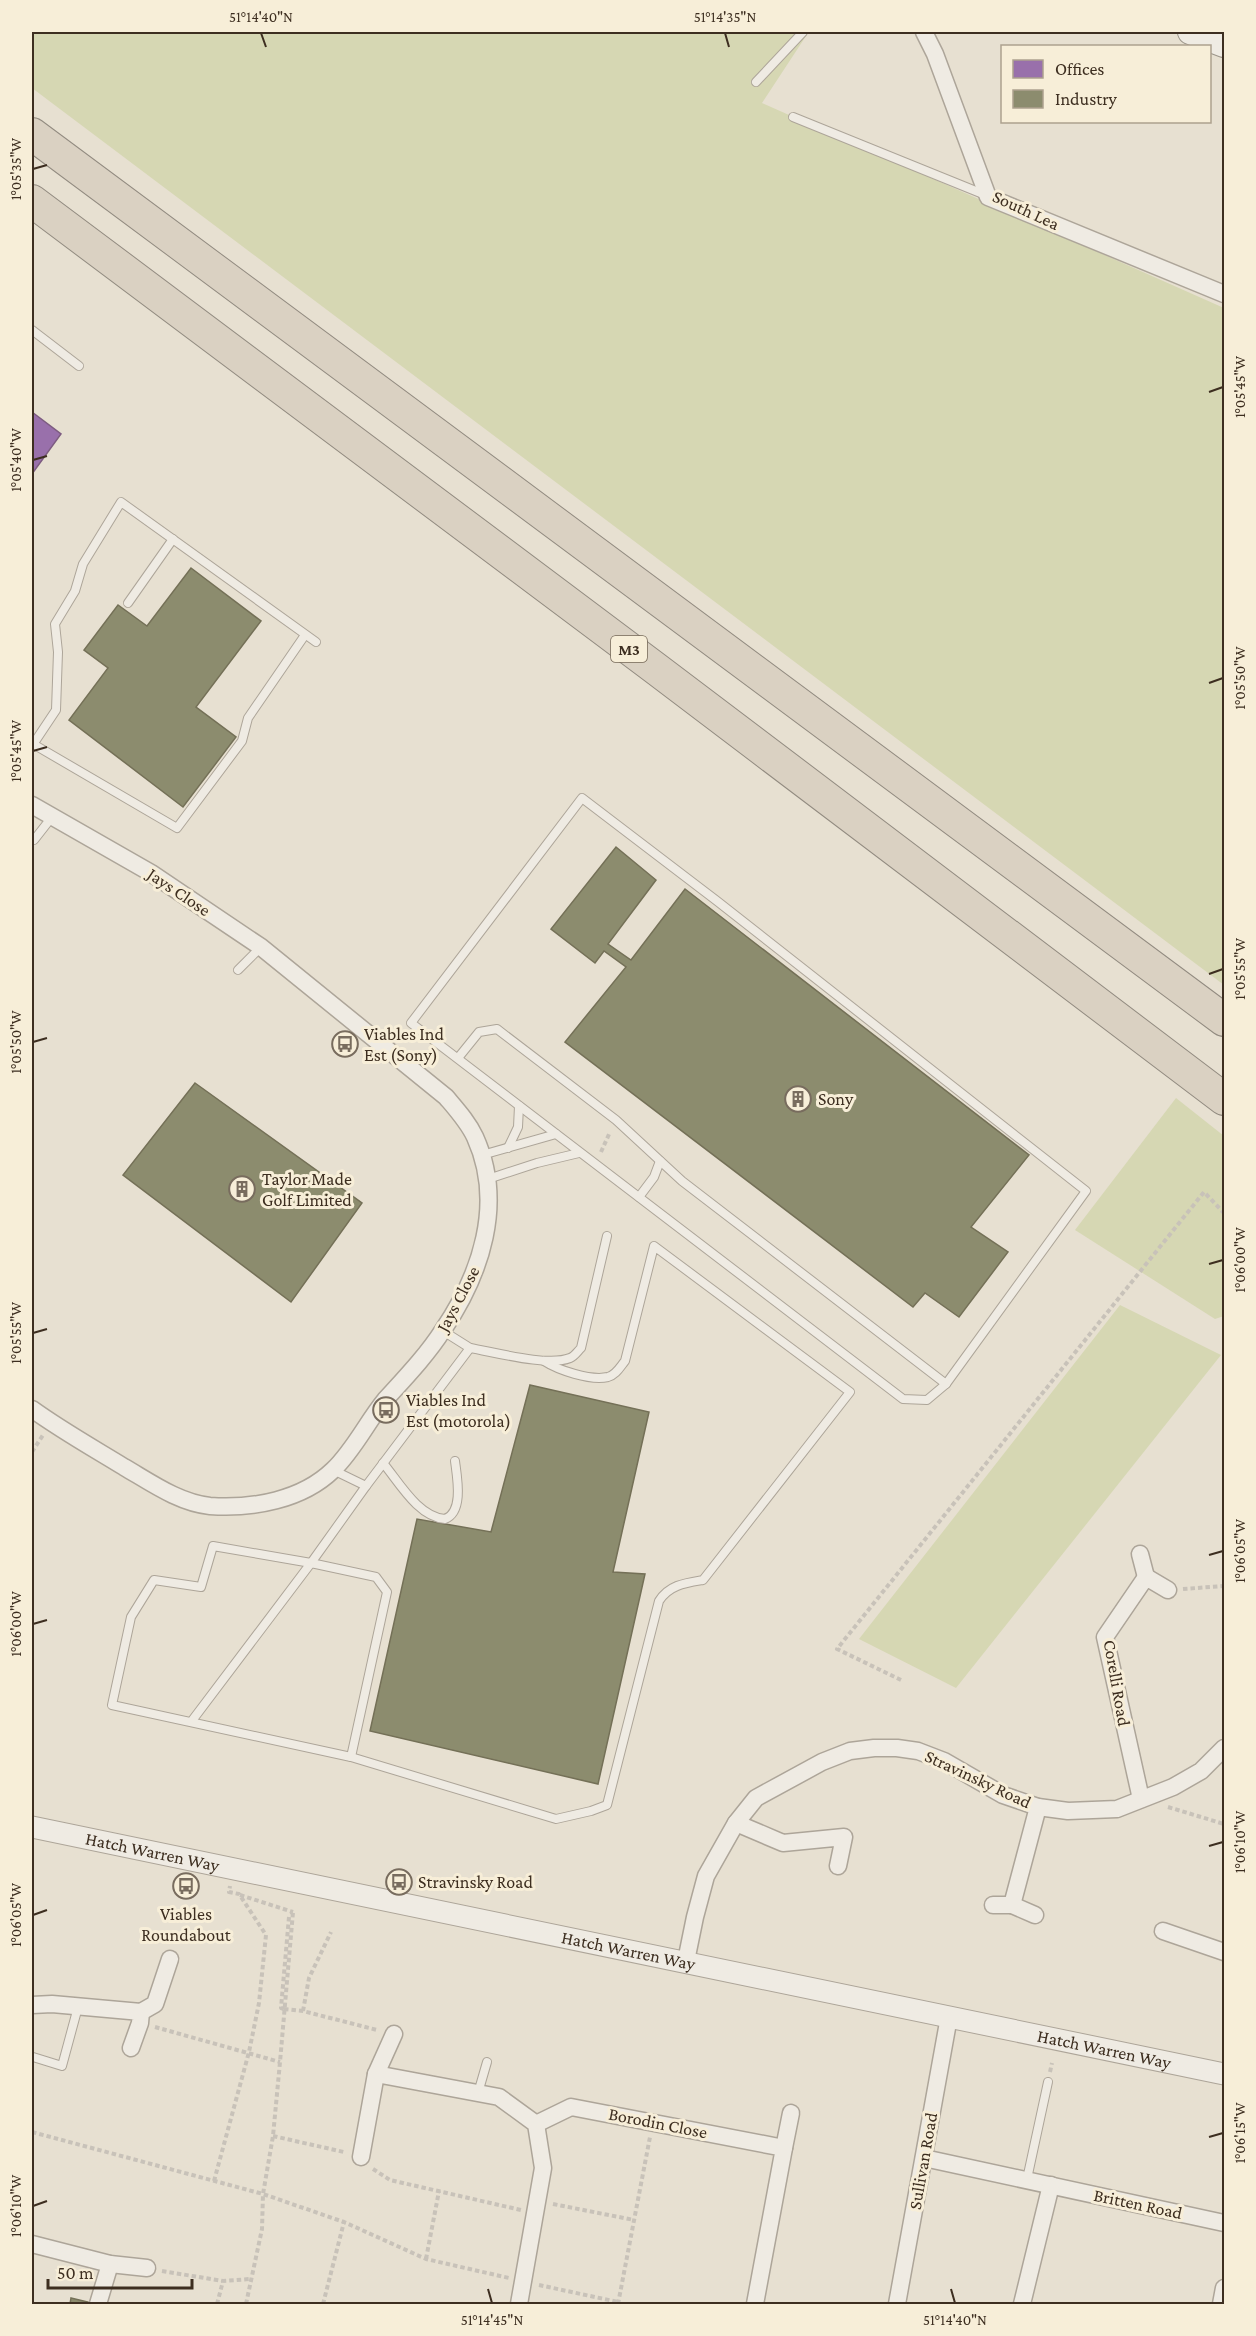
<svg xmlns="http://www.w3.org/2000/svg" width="1256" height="2336" font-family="'Crimson Pro',serif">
  <rect width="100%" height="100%" fill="#e7e0d1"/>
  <!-- green -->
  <g fill="#d6d7b3">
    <polygon points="32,32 801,32 808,33 762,103 1224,308 1224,985 32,88"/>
    <polygon points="1176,1098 1224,1136 1224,1316 1215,1319 1075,1230"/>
    <polygon points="1120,1305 1221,1355 956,1688 859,1639"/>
  </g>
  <!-- offices -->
  <polygon fill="#9970ab" stroke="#7d5c81" stroke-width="1.5" points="32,412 61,434 32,474"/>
  <!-- industry -->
  <g fill="#8c8c6e" stroke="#747057" stroke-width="1.5">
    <polygon points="191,568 261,621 196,707 236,737 183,807 69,720 108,668 84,650 118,605 147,626"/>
    <polygon points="616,847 656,880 608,944 631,960 685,889 1029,1155 971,1227 1008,1252 959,1317 925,1293 913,1307 565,1042 626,967 604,951 595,963 551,929"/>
    <polygon points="195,1083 362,1203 291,1302 123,1175"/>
    <polygon points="530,1385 649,1412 613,1572 645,1574 598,1784 370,1731 417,1519 491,1532"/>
    <polygon points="71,2298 88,2302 88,2304 70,2304"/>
  </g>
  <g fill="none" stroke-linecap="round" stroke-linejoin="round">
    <!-- service casing -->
    <g stroke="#ada599" stroke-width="10">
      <g id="service">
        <polyline points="756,82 803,32"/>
        <polyline points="793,117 988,196"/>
        <polyline points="32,330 79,366"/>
        <polyline points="128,603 173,539"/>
        <polyline points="33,744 177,828 242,741 248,718 305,635"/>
        <polyline points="32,746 56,710 58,652 55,624 75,591 83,564 121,502 316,642"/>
        <polygon points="582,798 717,901 1086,1191 946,1384 927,1400 903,1399 411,1023"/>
        <polyline points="34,840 52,817"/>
        <polyline points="238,970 261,947"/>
        <polyline points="458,1058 479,1032 497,1029 616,1120 682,1181 946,1384"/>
        <polyline points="508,1148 518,1127 519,1106"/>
        <polyline points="482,1155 556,1134"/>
        <polyline points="488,1179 537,1163 579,1153"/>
        <polyline points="639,1197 654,1177 660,1161"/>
        <path d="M 470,1348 C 494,1352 548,1367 570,1358 C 575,1356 577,1352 581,1348 L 607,1236"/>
        <path d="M 383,1463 C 399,1482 418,1517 445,1519 C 464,1512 457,1477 455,1461"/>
        <polyline points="333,1470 366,1486 470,1348 443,1331"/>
        <polyline points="191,1722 311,1563 213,1546 201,1587 154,1580 131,1617 112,1705 351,1757 387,1592 376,1577 311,1563 366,1486"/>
        <path d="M 351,1757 L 556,1819 L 591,1811 L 607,1805 L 659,1601 C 669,1585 685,1583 703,1580 L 850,1392 L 654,1246 L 625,1361 C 620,1367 616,1375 608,1377 C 590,1381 558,1370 544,1361"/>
        <polyline points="33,2057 62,2066 78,2007"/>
        <polyline points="478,2093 487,2062"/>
        <polyline points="1027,2179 1048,2082"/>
      </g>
    </g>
    <!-- minor casing -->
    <g stroke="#ada599" stroke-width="19">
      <g id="minor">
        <polyline points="924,32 935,54 988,197 1224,294"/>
        <path d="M 32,805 L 151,873 L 261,947 L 446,1097 C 457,1110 468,1122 475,1137 C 505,1203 481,1274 443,1330 C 427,1355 405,1378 385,1400 C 367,1422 354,1450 333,1470 C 302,1500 253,1509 210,1506 C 179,1503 150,1482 124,1467 C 93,1448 61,1430 32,1409"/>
        <polyline points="1140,1554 1146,1577"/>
        <polyline points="1141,1799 1105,1637 1146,1577 1168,1590"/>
        <polyline points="736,1823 783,1843 844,1837 838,1866"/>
        <polyline points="993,1905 1012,1905 1038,1807"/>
        <polyline points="1012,1905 1035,1915"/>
        <polyline points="1163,1931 1224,1952"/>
        <polyline points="686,1961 695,1917 706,1876 736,1823 756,1798 822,1762 850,1751 874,1748 897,1748 918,1751 944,1761 1003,1795 1038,1807 1068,1811 1117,1809 1173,1787 1201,1771 1224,1748"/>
        <polyline points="32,2005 52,2004 141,2012 140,2023 131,2048"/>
        <polyline points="141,2012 155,2004 170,1959"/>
        <polyline points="376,2074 394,2034"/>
        <polyline points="536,2124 571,2107 784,2148 755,2304"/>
        <polyline points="784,2148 791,2113"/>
        <polyline points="361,2157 376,2074 499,2097 536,2124 543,2168 519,2304"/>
        <polyline points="924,2158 1224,2223"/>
        <polyline points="32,2244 110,2264 147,2268"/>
        <polyline points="98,2304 110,2264"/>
        <polyline points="897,2304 949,2017"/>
        <polyline points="1022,2304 1051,2185"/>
        <polyline points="1221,2304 1224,2288"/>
      </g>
    </g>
    <!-- tertiary casing -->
    <g stroke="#ada599" stroke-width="23">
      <g id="tertiary">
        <path id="s1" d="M 32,1827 L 1224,2074"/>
      </g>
    </g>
    <!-- secondary casing -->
    <g stroke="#9c958a" stroke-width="26">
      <polyline id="secondary" points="1190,32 1224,45"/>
    </g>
    <!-- motorway casing -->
    <g stroke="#928b80" stroke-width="34">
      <g id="motorway">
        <polyline points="32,134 1224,1020"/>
        <polyline points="32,201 655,668 1224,1099"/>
      </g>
    </g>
    <!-- path -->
    <g stroke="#c8c2b9" stroke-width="4" stroke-dasharray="4.5 3" stroke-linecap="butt">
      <polyline points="601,1152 610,1132"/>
      <polyline points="32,1452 43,1435"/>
      <polyline points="1183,1589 1224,1586"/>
      <polyline points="901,1680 837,1649 1204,1192 1224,1213"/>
      <polyline points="1168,1807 1224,1824"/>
      <polyline points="240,1895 293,1912"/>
      <polyline points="284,2009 303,2011 377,2030"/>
      <polyline points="284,2009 281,2008 289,1917 293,1913"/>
      <polyline points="303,2011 309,1978 331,1932"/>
      <polyline points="155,2027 280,2062"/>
      <polyline points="1050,2072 1052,2063"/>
      <polyline points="32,2132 263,2194 344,2222 426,2259 509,2278"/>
      <polyline points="273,2136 344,2152"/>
      <polyline points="373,2169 390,2180 521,2210"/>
      <polyline points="214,2181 249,2052 259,2003 266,1935 239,1894 229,1892 230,1886"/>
      <polyline points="553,2204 634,2220"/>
      <polyline points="426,2259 439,2191"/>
      <polyline points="162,2271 223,2281"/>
      <polyline points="539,2285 618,2302"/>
      <polyline points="217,2304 223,2281 250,2279"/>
      <polyline points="246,2304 262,2229 263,2194 273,2136 280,2062 293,1912"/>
      <polyline points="323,2304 344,2222"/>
      <polyline points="618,2304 650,2137"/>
    </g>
    <!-- service -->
    <use href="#service" stroke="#efebe3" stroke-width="8"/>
    <!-- minor -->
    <use href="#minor" stroke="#efebe3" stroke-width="16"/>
    <!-- tertiary -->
    <use href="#tertiary" stroke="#efebe3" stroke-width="21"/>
    <!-- secondary -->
    <use href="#secondary" stroke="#efebe3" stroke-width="24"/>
    <!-- motorway -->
    <use href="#motorway" stroke="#dad1c2" stroke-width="32"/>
  </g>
  <!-- ticks -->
  <path fill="none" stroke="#3d2e20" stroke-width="2" d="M 261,33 L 266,47M 725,33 L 729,47M 33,169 L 47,165M 1209,392 L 1223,387M 33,460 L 47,456M 1209,683 L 1223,678M 33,751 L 47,747M 1209,974 L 1223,969M 33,1042 L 47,1038M 1209,1264 L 1223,1260M 33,1333 L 47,1329M 1209,1555 L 1223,1551M 33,1624 L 47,1620M 1209,1846 L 1223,1842M 33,1915 L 47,1910M 1209,2137 L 1223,2133M 33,2206 L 47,2201M 488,2289 L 492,2303M 951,2289 L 955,2303"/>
  <!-- icons -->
  <defs>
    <g id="bus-ring" transform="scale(1.35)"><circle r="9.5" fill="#f7eed8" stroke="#786c5e" stroke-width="1.5"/><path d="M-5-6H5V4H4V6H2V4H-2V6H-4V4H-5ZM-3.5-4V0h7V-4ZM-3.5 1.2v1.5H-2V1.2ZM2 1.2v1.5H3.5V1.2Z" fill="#786c5e"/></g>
    <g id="building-ring" transform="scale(1.35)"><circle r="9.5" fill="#f7eed8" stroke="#786c5e" stroke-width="1.5"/><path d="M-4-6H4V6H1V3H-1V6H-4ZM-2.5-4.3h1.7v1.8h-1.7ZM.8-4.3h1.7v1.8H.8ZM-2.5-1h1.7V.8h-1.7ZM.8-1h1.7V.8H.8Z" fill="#786c5e"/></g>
  </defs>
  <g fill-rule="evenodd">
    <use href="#bus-ring" x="345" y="1044"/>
    <use href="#building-ring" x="798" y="1099"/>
    <use href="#building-ring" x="242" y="1189"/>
    <use href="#bus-ring" x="386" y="1410"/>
    <use href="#bus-ring" x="399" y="1882"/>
    <use href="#bus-ring" x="186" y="1886"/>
  </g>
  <g text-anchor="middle" stroke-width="6" stroke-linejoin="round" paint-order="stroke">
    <!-- shield labels -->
    <rect fill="#f7eed8" stroke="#756857" stroke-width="1.5" x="611" y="636" width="36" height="26" rx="4.5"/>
    <g font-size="16" font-weight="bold" fill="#3d2e20">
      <text x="629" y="655">M3</text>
    </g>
    <!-- street labels -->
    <g font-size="18" fill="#3d2e20" stroke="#f7eed8">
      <text transform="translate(1026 210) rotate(25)" y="6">South Lea</text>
      <text transform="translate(179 892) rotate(34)" y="6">Jays Close</text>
      <text transform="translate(458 1299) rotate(-62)" y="6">Jays Close</text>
      <text transform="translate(1117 1683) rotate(80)" y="6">Corelli Road</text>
      <text transform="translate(978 1779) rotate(25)" y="6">Stravinsky Road</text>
      <text dy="6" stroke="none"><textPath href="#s1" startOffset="123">Hatch Warren Way</textPath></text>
      <text dy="6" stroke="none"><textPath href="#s1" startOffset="609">Hatch Warren Way</textPath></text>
      <text dy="6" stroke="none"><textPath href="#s1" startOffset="1095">Hatch Warren Way</textPath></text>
      <text transform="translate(658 2123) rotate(11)" y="6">Borodin Close</text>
      <text transform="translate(923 2161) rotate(-80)" y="6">Sullivan Road</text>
      <text transform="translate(1138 2204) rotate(12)" y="6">Britten Road</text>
    </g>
    <!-- poi labels -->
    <g font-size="18" fill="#3d2e20" stroke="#f7eed8" text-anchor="start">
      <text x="364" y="1040">Viables Ind<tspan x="364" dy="21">Est (Sony)</tspan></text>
      <text x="818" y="1105">Sony</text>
      <text x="262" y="1185">Taylor Made<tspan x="262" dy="21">Golf Limited</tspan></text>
      <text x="406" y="1406">Viables Ind<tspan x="406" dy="21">Est (motorola)</tspan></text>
      <text x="418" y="1888">Stravinsky Road</text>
      <text x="186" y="1920" text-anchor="middle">Viables<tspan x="186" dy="21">Roundabout</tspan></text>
    </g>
  </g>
  <!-- border -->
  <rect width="1256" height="2336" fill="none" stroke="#f7eed8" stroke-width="66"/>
  <!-- legend -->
  <rect x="1001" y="45" width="210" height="78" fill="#f7eed8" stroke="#ada18e" stroke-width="1.5"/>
  <rect x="1013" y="60" width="30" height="18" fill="#9970ab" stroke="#ada18e" stroke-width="1.5"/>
  <text x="1055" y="75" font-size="18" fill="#3d2e20">Offices</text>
  <rect x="1013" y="90" width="30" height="18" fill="#8c8c6e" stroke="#ada18e" stroke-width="1.5"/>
  <text x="1055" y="105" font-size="18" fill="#3d2e20">Industry</text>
  <!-- scale -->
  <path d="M48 2279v9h144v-9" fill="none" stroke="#3d2e20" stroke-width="3"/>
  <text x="57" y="2279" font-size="18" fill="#3d2e20" stroke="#f7eed8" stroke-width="4.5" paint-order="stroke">50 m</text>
  <rect x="33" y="33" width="1190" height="2270" fill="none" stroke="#3d2e20" stroke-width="2"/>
  <g font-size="15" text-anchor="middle" fill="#3d2e20">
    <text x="261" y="22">51°14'40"N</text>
    <text x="725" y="22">51°14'35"N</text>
    <text transform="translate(16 169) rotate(-90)" y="5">1°05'35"W</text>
    <text transform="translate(1240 387) rotate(-90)" y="5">1°05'45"W</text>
    <text transform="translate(16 460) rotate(-90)" y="5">1°05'40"W</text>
    <text transform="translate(1240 678) rotate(-90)" y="5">1°05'50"W</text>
    <text transform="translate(16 751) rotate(-90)" y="5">1°05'45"W</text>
    <text transform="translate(1240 969) rotate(-90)" y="5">1°05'55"W</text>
    <text transform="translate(16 1042) rotate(-90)" y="5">1°05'50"W</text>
    <text transform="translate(1240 1260) rotate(-90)" y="5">1°06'00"W</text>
    <text transform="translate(16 1333) rotate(-90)" y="5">1°05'55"W</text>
    <text transform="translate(1240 1551) rotate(-90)" y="5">1°06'05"W</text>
    <text transform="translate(16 1624) rotate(-90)" y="5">1°06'00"W</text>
    <text transform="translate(1240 1842) rotate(-90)" y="5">1°06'10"W</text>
    <text transform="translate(16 1915) rotate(-90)" y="5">1°06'05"W</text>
    <text transform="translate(1240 2133) rotate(-90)" y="5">1°06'15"W</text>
    <text transform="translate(16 2206) rotate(-90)" y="5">1°06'10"W</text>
    <text x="492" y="2325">51°14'45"N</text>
    <text x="955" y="2325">51°14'40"N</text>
  </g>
</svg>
